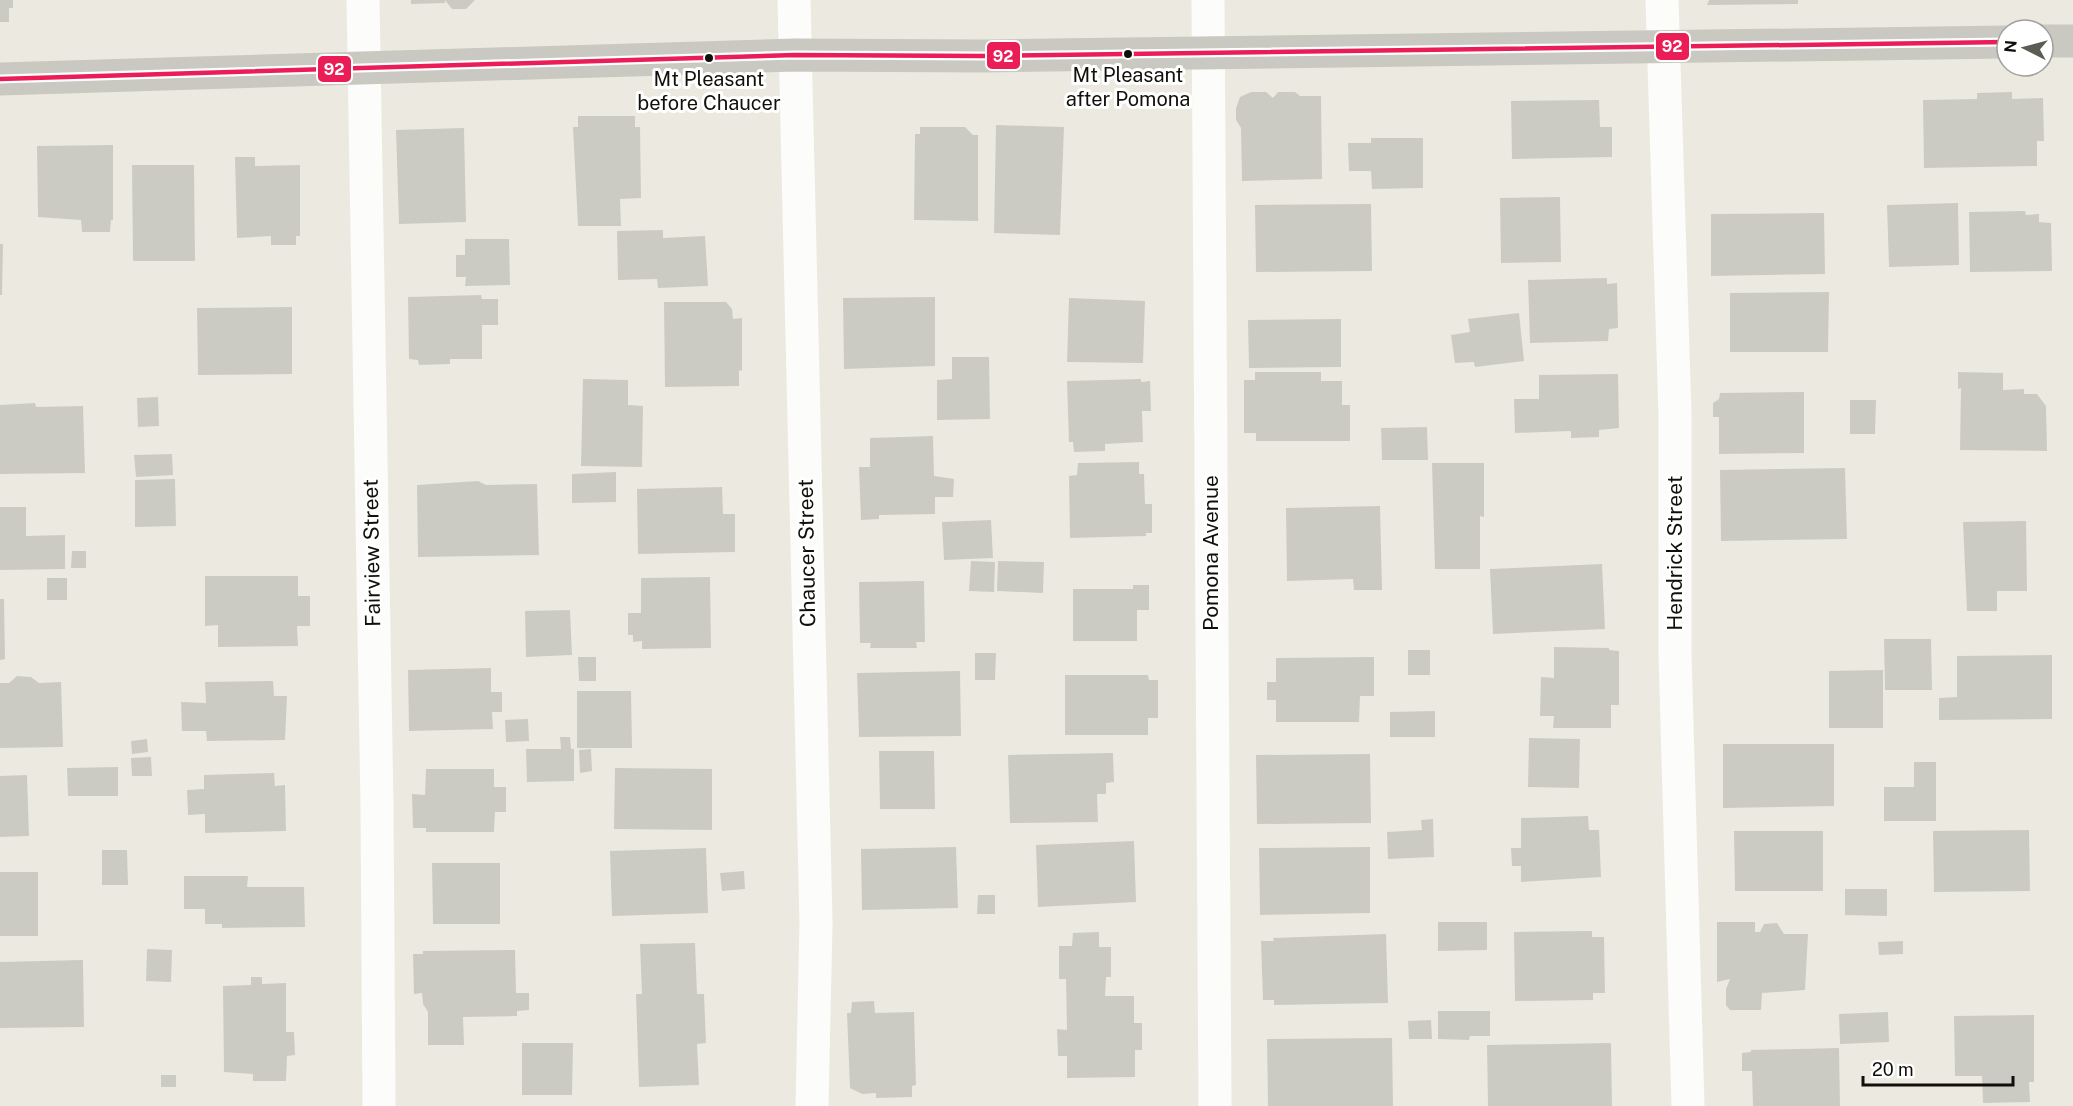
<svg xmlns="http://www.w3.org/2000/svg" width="2073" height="1106" font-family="'Public Sans',sans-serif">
  <rect width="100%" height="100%" fill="#eceae0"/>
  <!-- building -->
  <g fill="#cccbc3">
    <polygon points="0,0 13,0 13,8 9,8 9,22 0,22"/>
    <polygon points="411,0 475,0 466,9 452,9 445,0 445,3 411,4"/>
    <polygon points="1709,0 1798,0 1798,4 1707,5"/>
    <polygon points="1251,92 1266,92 1273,98 1278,92 1295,92 1300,96 1321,96 1322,179 1242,181 1241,128 1236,120 1236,108 1240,97"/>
    <polygon points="2012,92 2012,99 2043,98 2044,141 2037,141 2037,166 1924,168 1923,100 1977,99 1977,93"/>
    <polygon points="1599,100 1600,127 1612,127 1612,157 1512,159 1511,101"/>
    <polygon points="578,116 635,116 635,127 640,127 641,198 620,199 621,226 578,226 573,127 578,127"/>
    <polygon points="996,125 1064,127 1060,235 994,233"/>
    <polygon points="920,127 965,127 973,135 978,135 978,221 914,220 915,134 920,134"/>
    <polygon points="464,128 466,222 399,224 396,130"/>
    <polygon points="1371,138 1423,138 1423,188 1372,189 1371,171 1349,171 1348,143 1371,143"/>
    <polygon points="113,145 113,220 111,220 110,232 82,232 81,220 38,217 37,146"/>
    <polygon points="235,157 255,157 255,166 300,165 300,236 296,236 296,245 271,245 271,236 237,238"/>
    <polygon points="132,165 194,165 195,261 133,261"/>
    <polygon points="1560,197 1561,262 1501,263 1500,198"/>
    <polygon points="1958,203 1959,265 1889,267 1887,205"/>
    <polygon points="1371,204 1372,271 1256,272 1255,205"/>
    <polygon points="2025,211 2026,215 2039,214 2039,222 2051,223 2052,271 1970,272 1969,212"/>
    <polygon points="1824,213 1825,274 1711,276 1711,214"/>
    <polygon points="663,230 663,238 705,236 708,286 658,288 657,279 618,280 617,231"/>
    <polygon points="465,239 509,239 510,285 465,286 466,277 456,277 456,255 465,255"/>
    <polygon points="0,244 3,244 2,295 0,295"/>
    <polygon points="1607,278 1607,284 1617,283 1618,328 1609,329 1608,341 1530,343 1528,280"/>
    <polygon points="1829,292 1828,352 1730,352 1730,293"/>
    <polygon points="481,295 482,299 498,299 498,325 482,325 482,359 450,359 450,364 419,365 418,360 409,359 408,297"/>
    <polygon points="935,297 935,366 844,369 843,298"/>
    <polygon points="1069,298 1145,301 1143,363 1067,362"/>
    <polygon points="664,302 726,302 732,309 733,319 742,318 742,371 739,370 739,386 665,387"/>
    <polygon points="292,307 292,374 198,375 197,308"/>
    <polygon points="1519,313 1524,361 1475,367 1474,362 1455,363 1451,335 1470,332 1468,319"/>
    <polygon points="1341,319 1341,367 1249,368 1248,320"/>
    <polygon points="952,357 989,357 990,419 937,420 937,380 952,379"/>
    <polygon points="1255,372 1321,372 1321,381 1342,381 1342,405 1350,405 1350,441 1256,441 1256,433 1244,433 1244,380 1255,380"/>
    <polygon points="1958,372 2003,373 2003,390 2024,389 2024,394 2037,394 2046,406 2047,451 1960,450 1961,388 1958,389"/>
    <polygon points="1618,374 1619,428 1599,430 1599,437 1571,438 1571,431 1515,433 1514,399 1539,399 1539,375"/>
    <polygon points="583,379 628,380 628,405 643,406 642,467 581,466"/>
    <polygon points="1141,379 1141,382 1150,381 1151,411 1142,411 1143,442 1105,444 1105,451 1074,452 1073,442 1069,442 1067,381"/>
    <polygon points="1804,392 1804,453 1719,454 1719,417 1713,417 1713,403 1719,399 1720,393"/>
    <polygon points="158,397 159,426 138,427 137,398"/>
    <polygon points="1850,400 1876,400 1875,434 1850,434"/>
    <polygon points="35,403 36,407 83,406 85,473 0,474 0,405"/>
    <polygon points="1427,427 1428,460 1382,460 1381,428"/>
    <polygon points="933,436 934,476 954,479 953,497 935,497 935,514 879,515 879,519 861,520 859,467 870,467 870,438"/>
    <polygon points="172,454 173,475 136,477 134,455"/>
    <polygon points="1139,462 1139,474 1144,474 1145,504 1152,504 1152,533 1146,533 1146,536 1070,538 1069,476 1077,475 1078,463"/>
    <polygon points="1432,463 1484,463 1484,517 1480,516 1480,569 1435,569"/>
    <polygon points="1845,468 1847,539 1721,541 1720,470"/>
    <polygon points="616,472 616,502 572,503 572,474"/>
    <polygon points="175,479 176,526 135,527 135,480"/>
    <polygon points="478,481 486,485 537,484 539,555 418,557 417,485"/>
    <polygon points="722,487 723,514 735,514 735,552 638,554 637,489"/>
    <polygon points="1380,506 1382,590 1354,590 1353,579 1287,581 1286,508"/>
    <polygon points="0,507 26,507 26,536 65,535 65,569 0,570"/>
    <polygon points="991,520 993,558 944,560 942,522"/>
    <polygon points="2026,521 2027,591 1997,591 1997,611 1967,611 1963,522"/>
    <polygon points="72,551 86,551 86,568 71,568"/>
    <polygon points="971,561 995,562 994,592 969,591"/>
    <polygon points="998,561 1044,562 1043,593 997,591"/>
    <polygon points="1602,564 1605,629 1493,634 1490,569"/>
    <polygon points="205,576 298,576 298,596 310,596 310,626 297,626 298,646 218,647 218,625 205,626"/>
    <polygon points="710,577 711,648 642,649 642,641 633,642 633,635 628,635 628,613 641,613 641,578"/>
    <rect x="47" y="578" width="20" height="22"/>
    <polygon points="924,581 925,642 916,642 917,648 870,648 871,643 860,643 859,582"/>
    <polygon points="1133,585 1149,585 1149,610 1137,610 1137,641 1073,641 1073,589 1133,589"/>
    <polygon points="0,599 4,599 5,659 0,660"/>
    <polygon points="570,610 572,655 526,657 525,611"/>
    <polygon points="1884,639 1931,639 1932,690 1885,690"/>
    <polygon points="1554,647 1609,648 1609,650 1619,651 1619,705 1611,705 1611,728 1553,728 1554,716 1540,716 1541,677 1554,678"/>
    <rect x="1408" y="650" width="22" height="25"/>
    <polygon points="975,653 996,653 995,680 975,680"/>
    <polygon points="2052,655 2052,719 1939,720 1939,698 1957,697 1957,656"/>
    <polygon points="578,657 596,657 596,681 579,681"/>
    <polygon points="1374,657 1374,696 1360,696 1359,722 1276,722 1276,700 1267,700 1267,682 1276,682 1276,658"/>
    <polygon points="491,668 491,692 502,692 502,712 492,712 493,729 409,731 408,670"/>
    <polygon points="1883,670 1883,728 1829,728 1829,671"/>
    <polygon points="960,671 961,736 859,737 857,673"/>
    <polygon points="1065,675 1148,675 1149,680 1158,680 1158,718 1148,718 1148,735 1065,735"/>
    <polygon points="17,676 31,677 39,683 61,682 63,747 0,748 0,683 9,683"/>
    <polygon points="273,681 274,696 287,696 285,740 207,741 206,731 182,731 181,702 206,703 205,682"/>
    <polygon points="577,691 631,691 632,748 577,748"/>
    <polygon points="1435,711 1435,737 1390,737 1390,712"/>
    <polygon points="528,719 529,741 506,742 505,720"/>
    <polygon points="560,737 570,737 571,749 574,749 574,781 527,782 526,749 561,749"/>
    <polygon points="1529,738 1580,739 1579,788 1528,787"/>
    <polygon points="147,739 148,752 132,754 131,741"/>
    <polygon points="1723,744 1834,744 1834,806 1723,808"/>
    <polygon points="591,749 592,771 580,773 579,750"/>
    <polygon points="879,751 934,751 935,809 880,809"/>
    <polygon points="1113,753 1114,782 1106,783 1106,794 1097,794 1098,822 1010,823 1008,755"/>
    <polygon points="1370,754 1371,823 1257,824 1256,755"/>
    <polygon points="151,757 152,776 132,776 131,758"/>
    <polygon points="1914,762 1936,762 1936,821 1884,821 1884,787 1914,787"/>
    <polygon points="118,767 118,796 68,796 67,768"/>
    <polygon points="615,768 712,769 712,830 614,829"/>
    <polygon points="426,769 494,769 494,787 506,787 506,812 495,812 494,832 426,832 426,828 413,828 412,794 425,795"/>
    <polygon points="274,773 275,786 285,785 286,831 205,833 205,814 188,815 187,790 204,789 204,775"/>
    <polygon points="27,775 29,836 0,837 0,776"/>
    <polygon points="1588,816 1589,830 1599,830 1601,877 1521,882 1521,866 1512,866 1511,848 1521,848 1521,818"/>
    <polygon points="1433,819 1434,857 1388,859 1387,832 1422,830 1421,820"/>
    <polygon points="2029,830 2030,891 1934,892 1933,831"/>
    <polygon points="1734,831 1823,831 1823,891 1735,891"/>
    <polygon points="1134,841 1136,902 1038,907 1036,845"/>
    <polygon points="956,847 958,908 862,910 861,849"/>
    <polygon points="1370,847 1370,913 1260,915 1259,848"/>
    <polygon points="706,848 708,913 612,916 610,851"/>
    <polygon points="102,850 127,850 128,885 102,885"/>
    <polygon points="432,863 500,863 500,924 433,924"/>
    <polygon points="744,871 745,889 722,891 720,873"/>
    <rect x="0" y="872" width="38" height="64"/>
    <polygon points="184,876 248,876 247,887 304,887 305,927 222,928 222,924 205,924 205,909 184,909"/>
    <polygon points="1845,889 1887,889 1887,916 1845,915"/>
    <polygon points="978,895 995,895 995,914 977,914"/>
    <polygon points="1438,922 1487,922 1487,950 1438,951"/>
    <polygon points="1717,922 1755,922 1755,932 1760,932 1764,924 1777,923 1784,934 1808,934 1805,990 1762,993 1761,1010 1730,1010 1726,1005 1726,989 1730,979 1717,982"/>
    <polygon points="1592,931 1592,937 1604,937 1605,993 1593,993 1593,1000 1515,1001 1514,932"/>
    <polygon points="1099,932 1099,947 1111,947 1111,977 1106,977 1105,996 1134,996 1134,1023 1142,1023 1142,1050 1135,1050 1135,1077 1067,1078 1067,1056 1058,1056 1057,1029 1067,1030 1066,979 1059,979 1059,946 1072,946 1073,933"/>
    <polygon points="1386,934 1388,1003 1274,1005 1274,1000 1263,1000 1261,941 1274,941 1273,938"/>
    <polygon points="1903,941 1903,954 1879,955 1878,942"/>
    <polygon points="695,943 697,994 704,994 706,1043 697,1044 699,1085 639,1087 636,994 642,994 640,944"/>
    <polygon points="147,949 172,950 171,982 146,981"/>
    <polygon points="515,950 516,993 529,993 529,1010 517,1011 517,1016 463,1017 464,1045 428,1045 428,1012 423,1004 422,993 414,994 413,954 423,954 423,951"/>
    <polygon points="83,960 84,1027 0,1028 0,962"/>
    <polygon points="251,977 262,977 262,984 286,983 286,1032 294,1032 295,1055 287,1056 286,1081 253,1081 253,1074 224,1072 223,986 251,985"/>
    <polygon points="874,1001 875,1013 914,1012 916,1085 912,1086 912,1097 876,1098 876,1093 862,1094 850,1088 847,1013 851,1013 852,1002"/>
    <polygon points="1438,1011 1490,1011 1490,1036 1470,1036 1469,1040 1438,1039"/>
    <polygon points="1888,1012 1889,1042 1840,1044 1839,1014"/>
    <polygon points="2034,1015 2034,1082 2029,1082 2030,1102 1983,1103 1982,1076 1955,1076 1954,1016"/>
    <polygon points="1431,1020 1432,1039 1409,1039 1408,1021"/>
    <polygon points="1392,1038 1393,1106 1268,1106 1267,1039"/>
    <polygon points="522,1043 573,1043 572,1095 522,1095"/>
    <polygon points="1611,1043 1612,1106 1488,1106 1487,1045"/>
    <polygon points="1839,1048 1840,1106 1753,1106 1752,1071 1742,1071 1742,1053 1751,1052 1751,1050"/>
    <rect x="161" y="1075" width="15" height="12"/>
  </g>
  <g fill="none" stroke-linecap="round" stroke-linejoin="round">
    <!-- minor -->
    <g stroke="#fcfcfa" stroke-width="33">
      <polyline points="363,0 377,805 379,1106"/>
      <polyline points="794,0 816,923 812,1106"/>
      <polyline points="1208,0 1215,1106"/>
      <polyline points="1662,0 1675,415 1675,655 1688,1106"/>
    </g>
    <!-- major -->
    <g stroke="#c9c9c1" stroke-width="33">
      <polyline points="2043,41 2073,41"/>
      <polyline points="0,79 795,55 984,56 2007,42"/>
    </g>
    <!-- bus-1 casing -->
    <g stroke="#fff" stroke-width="9">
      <polyline id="bus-1" points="0,79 795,55 984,56 2007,42"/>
    </g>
    <!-- bus-1 -->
    <use href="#bus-1" stroke="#ea1d57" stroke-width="4.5"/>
  </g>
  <!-- markers -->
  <g fill="#100f09" stroke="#fff" stroke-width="2">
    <circle cx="1128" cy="54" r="5"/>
    <circle cx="709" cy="58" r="5"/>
  </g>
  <g text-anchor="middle" stroke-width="6" stroke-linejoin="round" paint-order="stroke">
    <!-- bus labels -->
    <g font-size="20" fill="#100f09" stroke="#fff">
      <text x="1128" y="82">Mt Pleasant<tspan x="1128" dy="24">after Pomona</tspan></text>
      <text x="709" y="86">Mt Pleasant<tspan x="709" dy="24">before Chaucer</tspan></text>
    </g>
    <!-- street labels -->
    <g font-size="21" fill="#100f09" stroke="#fff">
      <text transform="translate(372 553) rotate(-91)" y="7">Fairview Street</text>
      <text transform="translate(807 553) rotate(-91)" y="7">Chaucer Street</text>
      <text transform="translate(1211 553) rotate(-90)" y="7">Pomona Avenue</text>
      <text transform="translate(1675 553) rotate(-90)" y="7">Hendrick Street</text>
    </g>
  </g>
  <g stroke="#fff" stroke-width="2">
    <rect x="1655" y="32" width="35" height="29" rx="6" fill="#ea1d57"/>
    <rect x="986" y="41" width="35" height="29" rx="6" fill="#ea1d57"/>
    <rect x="317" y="55" width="35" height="28" rx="6" fill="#ea1d57"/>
  </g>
  <g font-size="16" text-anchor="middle" font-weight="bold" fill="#fff">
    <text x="1672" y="52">92</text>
    <text x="1003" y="62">92</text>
    <text x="334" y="75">92</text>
  </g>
  <!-- north arrow -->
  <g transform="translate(2025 48) rotate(276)"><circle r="28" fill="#ffffff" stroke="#9f9f9d" stroke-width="1.5"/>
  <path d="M0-4.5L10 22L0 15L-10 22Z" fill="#5d5c54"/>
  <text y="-9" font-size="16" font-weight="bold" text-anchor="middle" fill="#100f09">N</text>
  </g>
  <!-- scale -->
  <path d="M1863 1076v9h150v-9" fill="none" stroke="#100f09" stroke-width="3"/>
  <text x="1872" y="1076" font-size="18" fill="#100f09" stroke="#ffffff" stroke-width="4.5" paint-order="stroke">20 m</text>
</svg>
